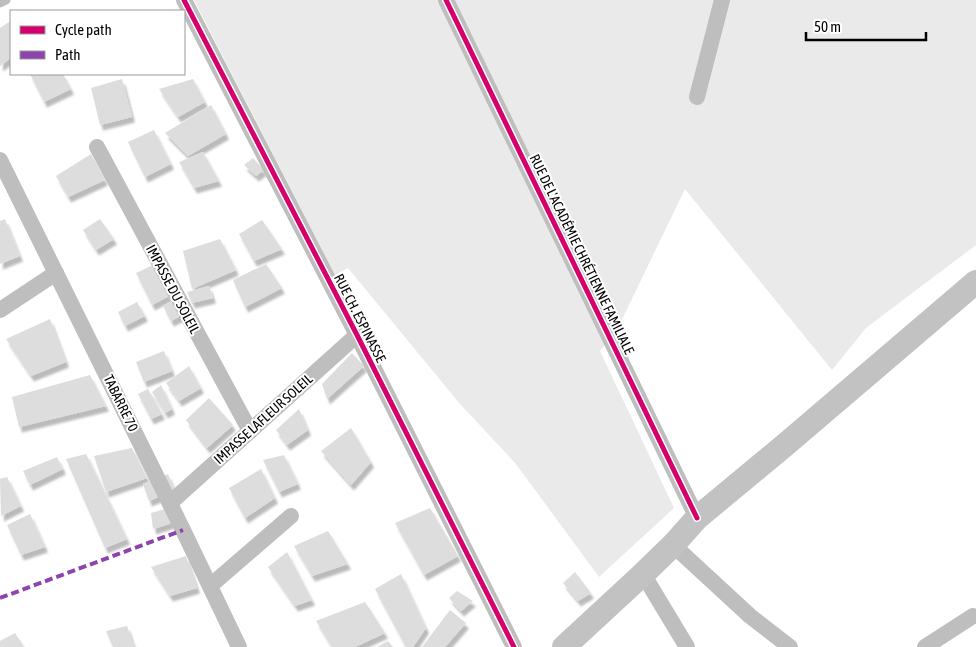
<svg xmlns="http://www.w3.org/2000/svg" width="976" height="647" font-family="'Asap Condensed',sans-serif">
  <defs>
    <filter id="shadow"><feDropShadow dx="3" dy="5.5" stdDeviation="1" flood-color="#0004"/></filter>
  </defs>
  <rect width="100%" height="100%" fill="#fff"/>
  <!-- green -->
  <polygon fill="#eaeaea" points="194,0 976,0 976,245 866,328 832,370 685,189 616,332 600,351 674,508 599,577 516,464 460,404 348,268 335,275"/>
  <!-- building -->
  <g fill="#ddd" filter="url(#shadow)">
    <polygon points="9,22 11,24 11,58 0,66 0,28"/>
    <polygon points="30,74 63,74 71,89 44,102"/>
    <polygon points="122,79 132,117 100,125 91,88"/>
    <polygon points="193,79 205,102 178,117 159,89"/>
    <polygon points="211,105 226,134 188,156 165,133"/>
    <polygon points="154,130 171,164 145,177 128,142"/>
    <polygon points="203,152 219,181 194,188 179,162"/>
    <polygon points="91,154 105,180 68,197 56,176"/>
    <polygon points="253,158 264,170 256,176 244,165"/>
    <polygon points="5,219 20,256 0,264 0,221"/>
    <polygon points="100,219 114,239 96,250 83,230"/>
    <polygon points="262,220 282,249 254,261 239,234"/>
    <polygon points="220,239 236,270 192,289 183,251"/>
    <polygon points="266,264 282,288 245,307 233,280"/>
    <polygon points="153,265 169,296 152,305 136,273"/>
    <polygon points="209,286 213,298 192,303 187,292"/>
    <polygon points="173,301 181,316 171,321 163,306"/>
    <polygon points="137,302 145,316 125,326 118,312"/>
    <polygon points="50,319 66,362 31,376 6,339"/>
    <polygon points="164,351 172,371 144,382 136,362"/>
    <polygon points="352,353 364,366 327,399 322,384"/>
    <polygon points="189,366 201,388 179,401 166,383"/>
    <polygon points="90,375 106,406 19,427 12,397"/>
    <polygon points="161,385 172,409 165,413 152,392"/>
    <polygon points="148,389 162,414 151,419 138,394"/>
    <polygon points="209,398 233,425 207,448 186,420"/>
    <polygon points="299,409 308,430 287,445 276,430"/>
    <polygon points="351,428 371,462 351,485 321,451"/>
    <polygon points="132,448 147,478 106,492 94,456"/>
    <polygon points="86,454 127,539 105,548 66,459"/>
    <polygon points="284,455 298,484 279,492 263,460"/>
    <polygon points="57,457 63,469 30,485 23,471"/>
    <polygon points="261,469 275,498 245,518 229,488"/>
    <polygon points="168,474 175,490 149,501 143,484"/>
    <polygon points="7,477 21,506 1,516 0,479"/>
    <polygon points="430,508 458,556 424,575 395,523"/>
    <polygon points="165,509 172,523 153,529 151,513"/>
    <polygon points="30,514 45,547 21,555 7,525"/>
    <polygon points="328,531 348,564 312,576 294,546"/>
    <polygon points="287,552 312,600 295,606 268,567"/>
    <polygon points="186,556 197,588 170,596 151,567"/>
    <polygon points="575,572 591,593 578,601 563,583"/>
    <polygon points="401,574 426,628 413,647 406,647 375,589"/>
    <polygon points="457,591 473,601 461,611 449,598"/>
    <polygon points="365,602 385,633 355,647 332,647 316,621"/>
    <polygon points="450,610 466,623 445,647 422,647"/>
    <polygon points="127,626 134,647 113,647 106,631"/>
    <polygon points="15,633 24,647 0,647 0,641"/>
    <polygon points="388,641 393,647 377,647"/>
  </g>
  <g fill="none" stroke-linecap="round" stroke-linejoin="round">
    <!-- service -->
    <polyline stroke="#bebebe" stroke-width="9" points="0,3 6,0"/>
    <!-- minor -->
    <g stroke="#bebebe" stroke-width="16">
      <polyline points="184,0 357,335 514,647"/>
      <polyline points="446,0 697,518"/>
      <polyline points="697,97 722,0"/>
      <polyline points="97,147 250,431"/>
      <polyline points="0,160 183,530 239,647"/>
      <polyline points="0,310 56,273"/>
      <polyline points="170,503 357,335"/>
      <polyline points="673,545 750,616 790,647"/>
      <polyline points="643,574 687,647"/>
      <polyline points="210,586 291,516"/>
      <polyline points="925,647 973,616"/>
    </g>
    <!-- secondary -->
    <polyline stroke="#c2c2c2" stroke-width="24" points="564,647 643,574 673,545 697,518 785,445 976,282"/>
    <!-- quiet -->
    <polyline stroke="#8e44ad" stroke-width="4" stroke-dasharray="8 4" stroke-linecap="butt" points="0,598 183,530"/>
    <!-- cycleway casing -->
    <g stroke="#fff" stroke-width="8">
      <g id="cycleway">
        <polyline points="184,0 357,335 514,647"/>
        <polyline points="446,0 697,518"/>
      </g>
    </g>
    <!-- cycleway -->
    <use href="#cycleway" stroke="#d6006c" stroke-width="5"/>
  </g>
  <g text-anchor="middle" stroke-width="4" stroke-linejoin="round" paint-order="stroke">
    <!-- street labels -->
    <g font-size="14" fill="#000" stroke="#fff">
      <text transform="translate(582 254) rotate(64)" y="5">RUE DE L'ACADÉMIE CHRÉTIENNE FAMILIALE</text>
      <text transform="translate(173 289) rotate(62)" y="5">IMPASSE DU SOLEIL</text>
      <text transform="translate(360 318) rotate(63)" y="5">RUE CH. ESPINASSE</text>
      <text transform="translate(121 403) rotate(64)" y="5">TABARRE 70</text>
      <text transform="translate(263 419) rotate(-42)" y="5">IMPASSE LAFLEUR SOLEIL</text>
    </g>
  </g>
  <!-- legend -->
  <rect x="10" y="10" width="175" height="65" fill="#ffffff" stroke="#999999"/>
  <rect x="20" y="26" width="25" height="8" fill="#d6006c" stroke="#999999"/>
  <text x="55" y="35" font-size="15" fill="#000000">Cycle path</text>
  <rect x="20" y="51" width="25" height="8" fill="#8e44ad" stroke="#999999"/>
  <text x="55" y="60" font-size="15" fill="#000000">Path</text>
  <!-- scale -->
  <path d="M806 32v8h120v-8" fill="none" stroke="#000000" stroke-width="2.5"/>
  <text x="814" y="32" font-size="15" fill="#000000" stroke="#ffffff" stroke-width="4" paint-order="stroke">50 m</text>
</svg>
